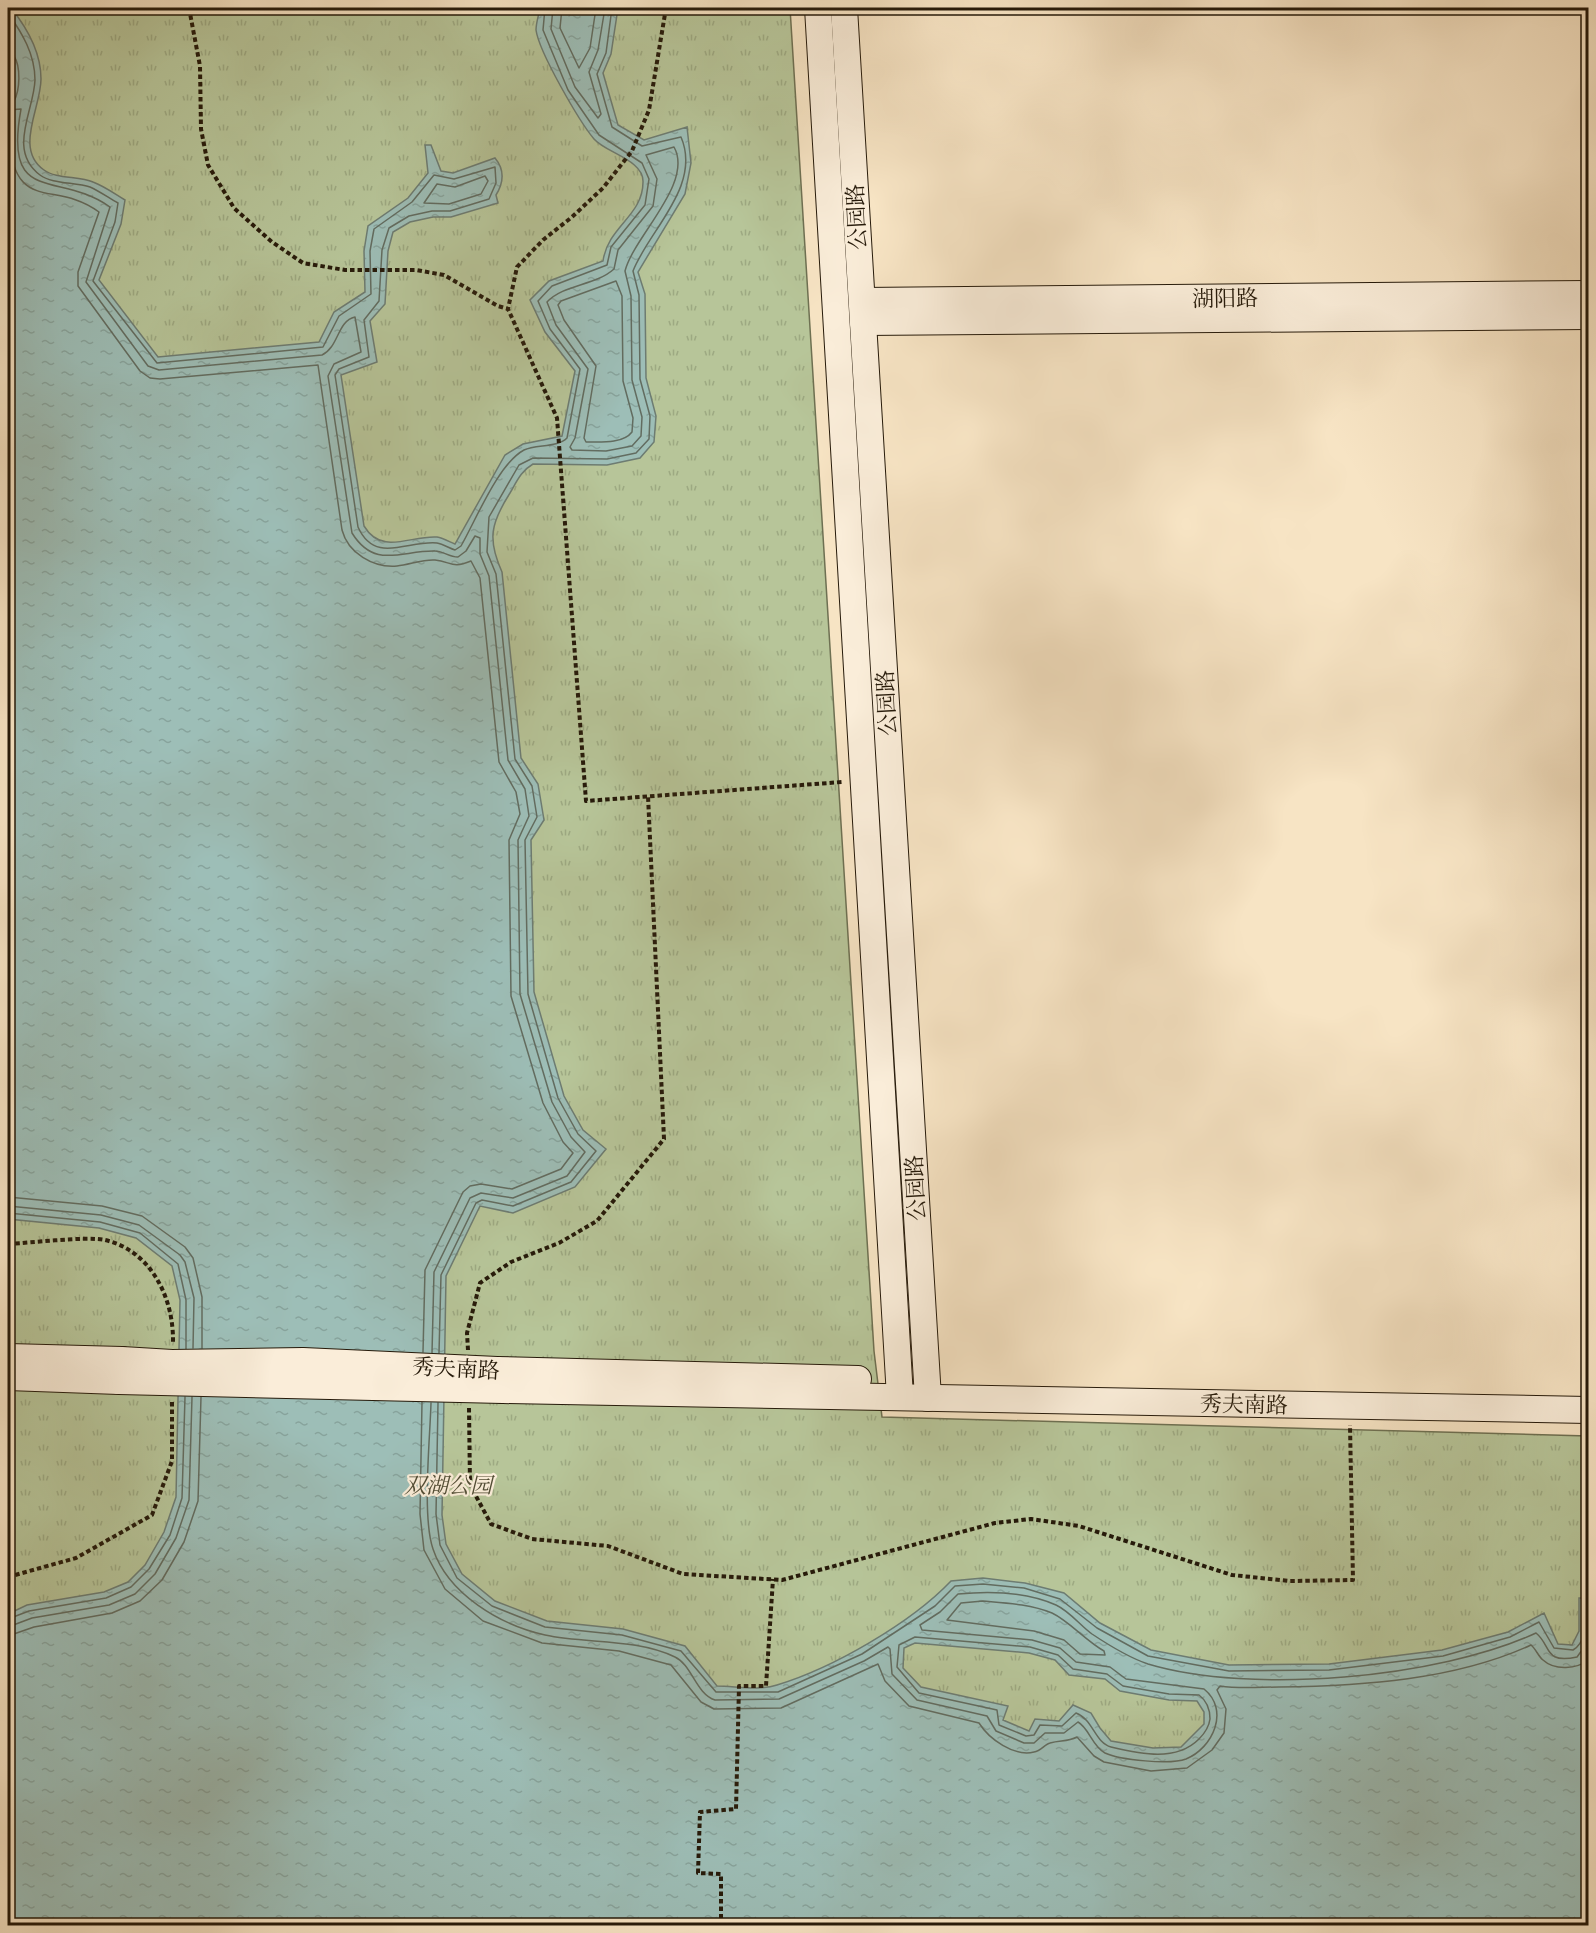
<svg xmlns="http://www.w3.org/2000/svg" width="1596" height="1933" font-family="'IM FELL French Canon','Noto Serif SC',serif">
  <defs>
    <pattern id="park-tufts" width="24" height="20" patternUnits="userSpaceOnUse" patternTransform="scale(1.5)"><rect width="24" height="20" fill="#b7c599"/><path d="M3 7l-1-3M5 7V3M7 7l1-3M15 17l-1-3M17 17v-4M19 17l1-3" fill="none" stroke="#9da982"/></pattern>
    <pattern id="water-ripples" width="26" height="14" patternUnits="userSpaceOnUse" patternTransform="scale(1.5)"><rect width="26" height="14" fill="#9dbeb7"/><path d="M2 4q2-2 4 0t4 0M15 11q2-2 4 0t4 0" fill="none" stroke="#87a39c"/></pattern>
  </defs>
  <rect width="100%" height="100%" fill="#f7e4c4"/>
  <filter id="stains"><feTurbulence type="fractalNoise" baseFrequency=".00333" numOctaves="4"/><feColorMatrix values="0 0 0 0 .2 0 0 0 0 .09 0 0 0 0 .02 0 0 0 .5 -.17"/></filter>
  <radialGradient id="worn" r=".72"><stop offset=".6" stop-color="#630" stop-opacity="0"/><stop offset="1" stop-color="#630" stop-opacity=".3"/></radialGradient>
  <!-- park -->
  <polygon fill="url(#park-tufts)" stroke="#6e7052" stroke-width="1.5" points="8,8 790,8 874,1351 882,1417 1588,1436 1588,1925 8,1926"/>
  <!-- water -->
  <path fill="url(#water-ripples)" stroke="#6d7c72" stroke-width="1.5" fill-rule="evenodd" d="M 8,8 L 11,8 C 28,29 41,52 41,79 C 41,108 14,149 44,170 C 56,179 79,176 93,182 C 104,186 115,194 125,200 L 121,224 L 99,280 L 158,357 L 319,342 L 334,312 L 365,292 L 364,251 L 368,226 L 408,198 L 428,173 L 425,145 L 431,145 L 441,171 L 453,173 L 495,158 C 505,170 504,182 496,195 L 498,203 L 451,217 L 433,217 L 410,222 L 393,232 L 388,251 L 385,304 L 370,321 L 377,362 L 341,375 L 364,526 C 382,556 411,535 437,537 C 443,538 450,542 455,544 L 505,455 L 523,444 L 562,436 L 575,371 L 545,332 L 530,300 L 549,281 L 603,261 C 608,226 643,216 643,182 C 644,160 606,153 594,139 C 579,121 539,52 536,30 C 536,23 539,14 540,8 L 618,8 L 611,54 L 603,73 L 618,125 L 644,140 L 687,127 L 691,163 L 685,194 L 638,272 L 645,294 L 646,378 L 656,416 L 654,442 L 640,458 L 607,465 L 533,464 C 521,471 517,481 510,493 C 491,523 487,539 502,572 L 521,758 L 538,784 L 544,820 L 531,840 L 534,992 L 564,1096 L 583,1130 L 606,1149 L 575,1187 L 513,1213 L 480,1206 L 446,1276 L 442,1515 L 446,1544 L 462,1574 L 495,1601 L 547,1621 L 623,1629 L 685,1646 L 717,1686 C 735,1686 760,1691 777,1685 C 833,1668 911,1623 951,1581 L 983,1578 L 1025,1583 L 1064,1593 L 1100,1623 L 1151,1650 L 1229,1665 L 1329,1664 L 1442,1650 L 1508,1632 L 1544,1613 L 1558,1644 L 1572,1645 L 1579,1631 L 1579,1598 L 1588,1598 L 1588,1925 L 8,1925 L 8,1614 L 27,1605 L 104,1592 L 128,1582 L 145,1565 L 164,1532 L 176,1497 L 180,1300 L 172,1266 L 136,1238 L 99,1228 L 8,1219 L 8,105 L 12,91 L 12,64 L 8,55 ZM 915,1643 L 1029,1653 L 1055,1660 L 1069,1675 L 1105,1679 L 1120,1691 L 1169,1700 L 1197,1701 L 1204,1712 L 1204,1724 L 1181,1747 L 1153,1748 L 1111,1741 L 1100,1728 L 1091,1713 L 1073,1705 L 1059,1721 L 1035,1719 L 1029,1731 L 1003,1720 L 1008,1706 L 921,1687 L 903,1668 L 904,1648 Z"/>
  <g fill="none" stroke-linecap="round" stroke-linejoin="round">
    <!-- shore -->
    <g stroke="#626c60" stroke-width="1.5">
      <polyline points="553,8 551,29 575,87 598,118 601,114 589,72 598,50 605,8"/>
      <polyline points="562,8 560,28 579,68 590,48 596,8"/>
      <path d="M 8,13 C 22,33 35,54 35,80 C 34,111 7,150 40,175 C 52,184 75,182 90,187 C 99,191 109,198 118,203 L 115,222 L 93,281 L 157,363 L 323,347 L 339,316 L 371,294 L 370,251 L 374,229 L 412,202 L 434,175 L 454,179 L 495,167 L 496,183 L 489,199 L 450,211 L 432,211 L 409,216 L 389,228 L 382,250 L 379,301 L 364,320 L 369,357 L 339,369 L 335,375 L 358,527 C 375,565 408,540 437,543 C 443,544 449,548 455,550 L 461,546 C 476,520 498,464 524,450 C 536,444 557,448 567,438 L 580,369 L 550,329 L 538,301 L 552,286 L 607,265 L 611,247 L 645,205 L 649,179 L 642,163 L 599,135 L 568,90 L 543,30 L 545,8"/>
      <path d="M 8,54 L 14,56 C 21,67 20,90 14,101 L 8,102"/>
      <path d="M 8,110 L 21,109 C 3,207 58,170 110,207 L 86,282 L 148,366 L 159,370 L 322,355 C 339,347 337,321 355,317 L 361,352 L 334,364 L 328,376 L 352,533 C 375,570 402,550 435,551 C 443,551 449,557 458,557 L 466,551 L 475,536 L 480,538 L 480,554 L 489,576 L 508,760 L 525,789 L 529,816 L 518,840 L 520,994 L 552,1102 L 571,1137 L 585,1152 L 567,1176 L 513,1198 L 481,1193 L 470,1198 L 434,1272 L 432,1353"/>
      <path d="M 8,132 C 14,217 53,178 99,212 L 78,272 L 78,286 L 140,371 L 150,378 L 160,379 L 318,365 L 342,530 C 348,553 373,568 397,566 C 409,565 423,559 435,560 C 452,562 452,569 471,561 L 480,578 L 499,762 L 516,792 L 520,814 L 509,840 L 511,996 L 543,1103 L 563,1142 L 573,1153 L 561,1169 L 512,1189 L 481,1184 L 470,1186 L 463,1192 L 425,1270 L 423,1352"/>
      <path d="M 674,147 C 694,183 634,236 625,271 L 631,296 L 632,380 L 642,417 L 641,436 L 632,446 L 606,451 L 572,450 L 570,447 L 575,438 L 588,369 L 556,325 L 547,302 C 564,284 595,286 614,269 L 618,250 L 653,206 L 657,179 L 646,155 Z"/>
      <polygon points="485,176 488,181 481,194 449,204 424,203 437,184 455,187"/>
      <path d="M 616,281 L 622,296 L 623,381 L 633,418 L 632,432 C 623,444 600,442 586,442 L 584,438 L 596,366 L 564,320 L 558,305 L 561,301 Z"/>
      <polyline points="8,1197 102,1206 142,1216 185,1247 193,1258 202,1297 202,1348"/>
      <polyline points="8,1206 101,1215 139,1225 180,1255 185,1262 194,1298 193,1348"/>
      <polyline points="8,1213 100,1222 140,1233 178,1264 186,1300 186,1349"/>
      <path d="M 439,1353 L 441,1275 L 476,1203 L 482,1200 L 513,1206 L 571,1182 L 596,1151 L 578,1134 L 558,1098 L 528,994 L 525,840 L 537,817 L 532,786 L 515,759 L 496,574 L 487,552 L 489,517 L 519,465 L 533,458 L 607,459 L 636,453 L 649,439 L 650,416 L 640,379 L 639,295 L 633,271 C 649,230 702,186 681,137 L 642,146 L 612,127 L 597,74 L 606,53 L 612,8"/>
      <path d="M 422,1402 L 420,1514 L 424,1550 L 445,1589 L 483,1621 L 542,1643 L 619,1651 L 671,1665 L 701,1702 L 714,1709 L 781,1708 L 878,1664 L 885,1681 L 909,1706 L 979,1723 C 989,1739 1014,1757 1034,1752 C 1041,1751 1045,1744 1050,1743 C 1061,1740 1067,1742 1077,1737 L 1094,1756 L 1104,1762 L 1151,1771 L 1187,1768 L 1212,1750 L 1224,1733 L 1226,1709 L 1217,1690 L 1220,1686 C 1239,1689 1260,1687 1279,1687 C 1362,1686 1455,1680 1531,1645 C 1536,1649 1538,1656 1543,1660 C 1555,1671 1577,1669 1588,1660"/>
      <path d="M 431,1403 C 430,1439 422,1517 433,1549 C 448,1594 500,1625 545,1635 C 587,1644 635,1638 675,1657 C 692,1665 696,1694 715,1700 L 779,1699 L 864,1661 L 888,1647 L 890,1649 L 892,1674 L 917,1700 L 987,1716 L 996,1731 L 1024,1743 L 1034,1743 L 1045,1733 L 1064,1733 L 1078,1722 C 1089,1728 1092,1746 1105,1753 C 1120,1760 1170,1765 1186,1759 C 1213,1748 1230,1710 1204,1689 L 1126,1679 L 1110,1667 L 1076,1662 L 1060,1648 L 1032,1640 L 922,1630 L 920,1625 L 940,1612 L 958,1594 C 989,1591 1027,1592 1056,1605 C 1069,1611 1080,1625 1092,1634 C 1107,1644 1130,1658 1148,1664 C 1251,1695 1439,1678 1536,1633 C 1552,1646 1543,1664 1577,1657 L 1588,1642"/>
      <path d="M 438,1403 L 436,1514 L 440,1545 L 457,1578 L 492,1606 L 545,1627 L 622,1635 L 681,1651 L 716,1692 L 778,1692 L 862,1654 L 935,1606 L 955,1586 L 983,1584 L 1024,1588 L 1060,1599 L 1097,1628 L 1148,1656 L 1229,1671 L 1329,1670 L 1443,1656 L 1510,1637 L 1539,1622 L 1554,1648 L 1573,1650 C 1587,1642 1585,1622 1585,1607 L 1588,1604"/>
      <path d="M 983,1601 C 1006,1603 1030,1604 1052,1613 C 1069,1621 1086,1641 1104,1651 L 1105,1655 L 1080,1654 L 1064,1640 L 1034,1631 L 947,1620 L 961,1603 Z"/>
      <polyline points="8,1619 29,1611 106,1598 131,1587 149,1569 170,1535 182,1498 185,1397"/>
      <polyline points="8,1627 32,1618 109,1605 135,1594 155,1574 176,1538 189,1500 192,1397"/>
      <polyline points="8,1636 34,1627 112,1613 140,1601 162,1580 184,1542 198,1501 201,1397"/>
      <path d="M 915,1637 L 1030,1647 L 1058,1655 L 1073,1669 L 1107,1674 L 1123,1686 L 1169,1694 L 1199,1695 C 1207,1701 1210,1710 1210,1719 C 1209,1727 1205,1733 1199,1739 C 1176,1762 1141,1754 1111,1747 C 1095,1743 1093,1719 1076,1713 L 1062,1726 L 1040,1725 L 1034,1735 L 1026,1736 L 999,1725 L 997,1710 L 919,1693 L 897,1667 L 899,1645 Z"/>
    </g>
    <!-- secondary casing -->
    <g stroke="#261a0a" stroke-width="28">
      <g id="secondary">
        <polyline points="818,8 900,1397"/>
        <polyline points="844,8 928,1398"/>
        <polyline points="862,301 1588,294"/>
        <polyline points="863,322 1588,316"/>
        <polyline points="8,1357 122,1360"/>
        <polyline points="497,1370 858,1379"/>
        <polyline points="8,1377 119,1381"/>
        <polyline points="503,1390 1588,1410"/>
      </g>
    </g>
    <!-- path -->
    <g stroke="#261a0a" stroke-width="4" stroke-dasharray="4.5 3" stroke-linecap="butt">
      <polyline points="189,8 200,66 201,129 208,165 234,208 272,242 303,263 345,270 416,270 444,275 498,306 508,309"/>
      <polyline points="666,8 649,110 632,151 603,188 572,217 543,240 517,267 508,309 557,418 586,801 842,782"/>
      <path d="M 8,1244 C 30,1243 86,1236 105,1240 C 152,1251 174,1299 173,1343"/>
      <polyline points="468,1350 467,1333 480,1283 511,1262 559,1243 597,1221 664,1139 648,796"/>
      <polyline points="469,1408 470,1485 491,1524 532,1539 608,1546 683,1574 782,1580 995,1523 1031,1519 1079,1526 1232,1575 1290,1581 1353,1580 1350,1425"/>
      <polyline points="8,1577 76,1558 152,1515 172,1461 172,1402"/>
      <polyline points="721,1926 721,1874 698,1873 700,1812 736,1809 739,1686 766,1686 773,1579"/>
    </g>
    <!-- secondary -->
    <use href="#secondary" stroke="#faedd9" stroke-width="26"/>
    <!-- secondary-bridge casing -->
    <g stroke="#261a0a" stroke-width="28" stroke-linecap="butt">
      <g id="secondary-bridge">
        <polyline points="122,1360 172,1363 303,1361 497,1370"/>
        <polyline points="119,1381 503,1390"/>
      </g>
    </g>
    <!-- secondary-bridge -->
    <use href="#secondary-bridge" stroke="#faedd9" stroke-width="26"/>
  </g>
  <g text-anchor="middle" stroke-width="4.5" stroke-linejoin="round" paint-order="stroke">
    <!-- street labels -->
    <g font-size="22" fill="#261a0a" stroke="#faedd9">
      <text transform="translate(856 217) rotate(-93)" y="8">公园路</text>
      <text transform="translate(1225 298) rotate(-1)" y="8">湖阳路</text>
      <text transform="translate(886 703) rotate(-93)" y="8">公园路</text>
      <text transform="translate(915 1188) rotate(-93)" y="8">公园路</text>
      <text transform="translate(456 1368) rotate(3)" y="8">秀夫南路</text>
      <text transform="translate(1244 1404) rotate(1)" y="8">秀夫南路</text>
    </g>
    <!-- park labels -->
    <g font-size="22" font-style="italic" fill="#524d35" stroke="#faedd9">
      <text x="448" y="1493">双湖公园</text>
    </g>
  </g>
  <!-- margin -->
  <rect width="1596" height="1933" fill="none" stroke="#f7e4c4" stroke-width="30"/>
  <rect x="9" y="9" width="1578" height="1915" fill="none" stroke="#261a0a" stroke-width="3"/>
  <rect x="15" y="15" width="1566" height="1903" fill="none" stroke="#261a0a" stroke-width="1.5"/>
  <rect width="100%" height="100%" filter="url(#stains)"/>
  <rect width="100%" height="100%" fill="url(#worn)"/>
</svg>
